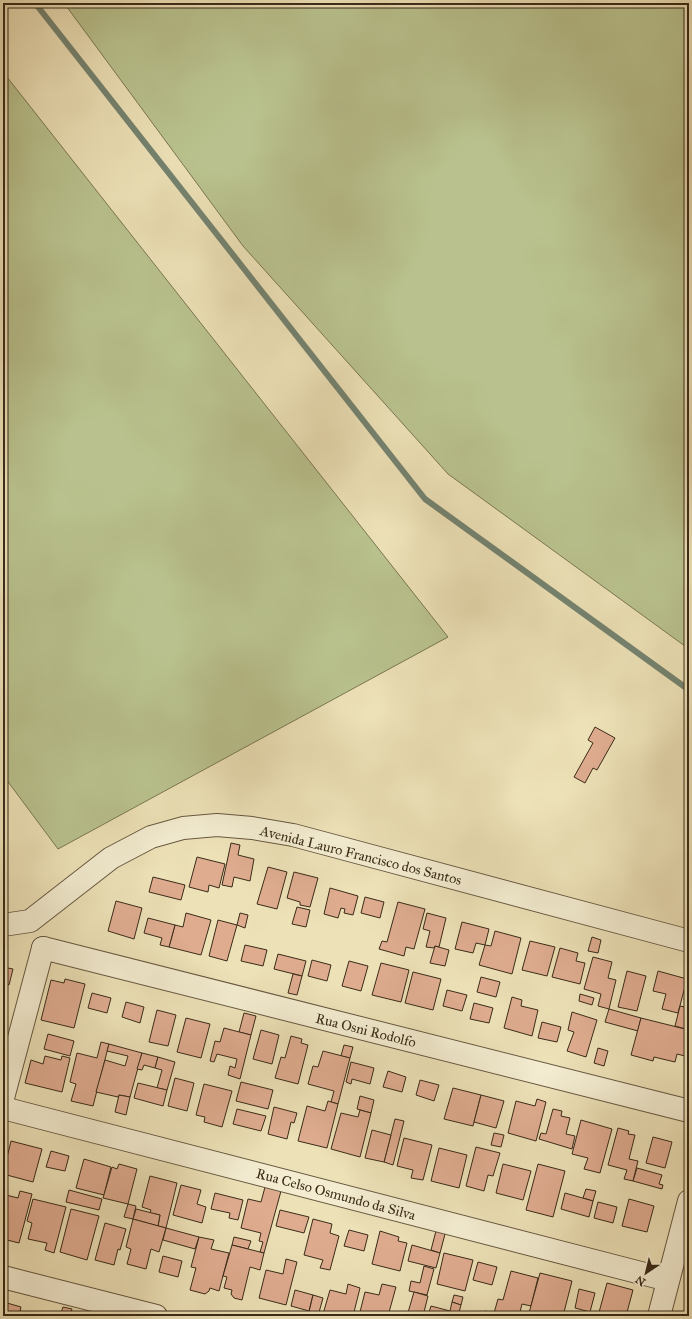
<svg xmlns="http://www.w3.org/2000/svg" width="692" height="1319" font-family="'IM FELL Great Primer',serif">
  <rect width="100%" height="100%" fill="#ede1b7"/>
  <filter id="stains"><feTurbulence type="fractalNoise" baseFrequency=".005" numOctaves="4"/><feColorMatrix values="0 0 0 0 .2 0 0 0 0 .09 0 0 0 0 .02 0 0 0 .5 -.17"/></filter>
  <radialGradient id="worn" r=".72"><stop offset=".6" stop-color="#630" stop-opacity="0"/><stop offset="1" stop-color="#630" stop-opacity=".3"/></radialGradient>
  <!-- green -->
  <g fill="#b9c28e" stroke="#7a7653">
    <polygon points="64,3 689,3 689,649 448,474 243,246"/>
    <polygon points="3,72 448,637 58,849 3,775"/>
  </g>
  <g fill="none" stroke-linecap="round" stroke-linejoin="round">
    <!-- stream -->
    <polyline stroke="#748370" stroke-width="6" points="35,3 425,499 689,690"/>
  </g>
  <!-- building -->
  <g fill="#dfac90" stroke="#3a2b18">
    <polygon points="595,727 615,738 597,770 593,768 585,783 574,777 593,743 588,740"/>
    <polygon points="231,843 240,845 238,855 254,859 250,881 234,877 232,887 222,885"/>
    <polygon points="197,857 225,864 219,888 209,885 208,892 189,887"/>
    <polygon points="268,867 287,872 277,909 257,904"/>
    <polygon points="294,872 318,878 310,907 300,905 300,902 287,898"/>
    <polygon points="153,877 185,885 181,900 149,892"/>
    <polygon points="330,888 358,896 353,915 344,913 345,909 341,908 338,918 324,914"/>
    <polygon points="365,897 384,902 380,918 361,913"/>
    <polygon points="116,901 142,908 134,939 108,931"/>
    <polygon points="398,902 425,909 414,949 406,947 404,956 379,949 382,941 387,942"/>
    <polygon points="297,907 310,910 306,927 292,924"/>
    <polygon points="186,913 211,920 201,955 169,947 175,925 183,927"/>
    <polygon points="240,913 248,915 245,928 237,925"/>
    <polygon points="427,913 446,918 439,947 435,946 434,948 426,947 430,931 423,929"/>
    <polygon points="148,918 175,925 169,947 160,945 162,938 144,933"/>
    <polygon points="218,920 237,925 227,961 209,956"/>
    <polygon points="462,922 489,929 485,945 476,943 473,953 455,949"/>
    <polygon points="495,931 521,938 512,974 479,965 485,945 491,946"/>
    <polygon points="592,937 601,940 598,953 588,951"/>
    <polygon points="530,941 555,947 547,976 522,970"/>
    <polygon points="245,945 267,950 263,966 241,961"/>
    <polygon points="435,946 449,950 445,966 430,963"/>
    <polygon points="560,948 578,953 576,961 585,963 580,984 552,977"/>
    <polygon points="278,954 306,961 302,976 274,969"/>
    <polygon points="593,957 612,962 608,978 616,980 609,1009 598,1006 601,994 584,989"/>
    <polygon points="312,960 331,965 327,981 308,976"/>
    <polygon points="349,961 368,966 361,991 342,986"/>
    <polygon points="381,963 409,970 401,1002 372,995"/>
    <polygon points="3,967 13,969 9,985 3,984"/>
    <polygon points="627,971 646,976 637,1011 618,1007"/>
    <polygon points="658,971 687,979 678,1013 662,1009 666,994 653,991"/>
    <polygon points="413,972 441,979 433,1010 405,1003"/>
    <polygon points="293,974 302,976 297,995 288,993"/>
    <polygon points="481,977 500,982 496,997 477,992"/>
    <polygon points="65,979 85,984 74,1028 41,1020 51,980 64,983"/>
    <polygon points="688,984 689,984 689,1001 684,1000"/>
    <polygon points="447,990 467,995 462,1011 443,1006"/>
    <polygon points="92,993 111,998 107,1013 88,1008"/>
    <polygon points="580,994 594,998 592,1005 579,1001"/>
    <polygon points="512,997 522,1000 521,1006 538,1010 532,1036 504,1028"/>
    <polygon points="126,1002 144,1007 140,1023 122,1017"/>
    <polygon points="474,1003 493,1008 489,1023 470,1019"/>
    <polygon points="680,1006 689,1008 689,1030 675,1026"/>
    <polygon points="609,1009 641,1018 638,1031 605,1022"/>
    <polygon points="157,1010 176,1015 168,1046 149,1042"/>
    <polygon points="572,1012 597,1020 586,1057 567,1051 574,1032 568,1030"/>
    <polygon points="244,1013 256,1016 251,1035 239,1032"/>
    <polygon points="186,1018 210,1024 201,1058 177,1052"/>
    <polygon points="641,1018 689,1030 689,1057 677,1054 675,1062 654,1057 653,1061 631,1055"/>
    <polygon points="542,1022 561,1027 557,1042 538,1038"/>
    <polygon points="224,1028 251,1035 240,1079 228,1075 230,1066 235,1068 237,1059 217,1054 214,1062 210,1061 215,1041 220,1042"/>
    <polygon points="261,1030 279,1035 272,1064 253,1059"/>
    <polygon points="48,1034 74,1041 70,1056 44,1049"/>
    <polygon points="291,1036 302,1039 301,1043 308,1045 298,1084 275,1078 281,1057 285,1058"/>
    <polygon points="101,1042 109,1044 93,1106 71,1101 76,1084 70,1082 77,1053 97,1058"/>
    <polygon points="109,1044 142,1053 130,1097 119,1095 118,1097 96,1092 105,1060 125,1066 128,1056 107,1051"/>
    <polygon points="344,1045 353,1047 350,1058 341,1056"/>
    <polygon points="598,1048 608,1051 604,1066 594,1063"/>
    <polygon points="323,1051 350,1058 338,1104 331,1102 334,1091 308,1084 313,1066 318,1067"/>
    <polygon points="142,1053 158,1057 155,1068 144,1065 142,1070 137,1069"/>
    <polygon points="45,1056 61,1060 62,1056 70,1058 62,1092 25,1083 31,1060 43,1064"/>
    <polygon points="158,1057 175,1062 167,1090 157,1088 162,1070 155,1068"/>
    <polygon points="351,1062 374,1068 370,1084 352,1079 351,1084 346,1082"/>
    <polygon points="388,1071 406,1077 402,1092 383,1087"/>
    <polygon points="175,1078 194,1083 187,1111 168,1106"/>
    <polygon points="420,1080 439,1085 434,1101 416,1095"/>
    <polygon points="241,1082 273,1090 268,1109 236,1101"/>
    <polygon points="138,1083 167,1090 163,1106 134,1098"/>
    <polygon points="204,1084 232,1091 222,1127 204,1122 205,1117 196,1115"/>
    <polygon points="453,1088 481,1095 473,1126 444,1119"/>
    <polygon points="119,1095 130,1097 126,1115 115,1112"/>
    <polygon points="481,1095 504,1101 496,1128 474,1122"/>
    <polygon points="360,1096 374,1100 371,1113 357,1109"/>
    <polygon points="537,1099 546,1102 536,1141 508,1133 516,1101 535,1106"/>
    <polygon points="328,1101 338,1104 327,1148 298,1141 307,1106 325,1111"/>
    <polygon points="274,1107 297,1113 294,1123 291,1122 287,1139 268,1134"/>
    <polygon points="237,1109 266,1116 261,1131 233,1124"/>
    <polygon points="553,1109 562,1111 561,1116 570,1118 566,1134 575,1136 572,1149 539,1139 541,1133 546,1134"/>
    <polygon points="360,1110 371,1113 360,1157 331,1149 341,1113 358,1117"/>
    <polygon points="395,1119 404,1121 393,1165 384,1162"/>
    <polygon points="581,1120 612,1129 600,1173 584,1169 588,1158 572,1154"/>
    <polygon points="618,1128 629,1131 628,1134 635,1135 629,1159 638,1161 633,1181 624,1179 627,1170 608,1165"/>
    <polygon points="372,1130 391,1135 384,1162 365,1158"/>
    <polygon points="494,1133 504,1135 501,1147 491,1145"/>
    <polygon points="653,1137 672,1142 665,1168 646,1163"/>
    <polygon points="404,1138 432,1145 423,1180 411,1178 413,1170 397,1166"/>
    <polygon points="11,1141 42,1149 33,1182 3,1174"/>
    <polygon points="476,1147 500,1153 493,1176 488,1175 484,1191 466,1186"/>
    <polygon points="439,1148 467,1155 459,1188 431,1181"/>
    <polygon points="51,1151 69,1156 65,1171 46,1167"/>
    <polygon points="84,1159 111,1167 104,1195 76,1188"/>
    <polygon points="119,1164 137,1169 128,1204 103,1198 112,1167 117,1169"/>
    <polygon points="503,1164 531,1171 523,1200 496,1193"/>
    <polygon points="538,1164 565,1171 553,1217 526,1210"/>
    <polygon points="637,1168 662,1175 659,1184 663,1185 662,1189 633,1181"/>
    <polygon points="150,1176 177,1183 166,1228 158,1226 160,1215 150,1213 151,1210 142,1207"/>
    <polygon points="181,1185 201,1190 197,1204 206,1207 202,1223 173,1215"/>
    <polygon points="265,1187 281,1191 264,1253 260,1252 263,1242 259,1241 261,1233 241,1228 248,1199 261,1202"/>
    <polygon points="586,1189 596,1191 593,1201 583,1198"/>
    <polygon points="69,1190 102,1199 99,1210 66,1202"/>
    <polygon points="20,1191 32,1194 19,1243 3,1239 3,1205 6,1195 18,1198"/>
    <polygon points="215,1193 243,1200 238,1220 229,1218 230,1213 211,1209"/>
    <polygon points="565,1193 593,1201 589,1217 561,1209"/>
    <polygon points="33,1199 66,1207 54,1253 45,1250 47,1243 28,1239 32,1223 27,1221"/>
    <polygon points="629,1199 654,1206 647,1232 622,1226"/>
    <polygon points="598,1202 617,1207 613,1223 594,1218"/>
    <polygon points="128,1204 136,1206 133,1219 124,1217"/>
    <polygon points="71,1209 99,1216 87,1260 60,1252"/>
    <polygon points="136,1209 160,1215 158,1226 133,1219"/>
    <polygon points="280,1210 309,1217 304,1233 276,1226"/>
    <polygon points="133,1219 166,1228 159,1252 151,1249 146,1269 127,1264 131,1249 126,1247"/>
    <polygon points="313,1219 332,1224 330,1233 339,1236 330,1270 320,1268 323,1260 304,1255"/>
    <polygon points="105,1223 126,1229 120,1250 118,1249 114,1265 95,1260"/>
    <polygon points="166,1228 199,1237 195,1249 163,1240"/>
    <polygon points="349,1230 368,1235 364,1251 344,1246"/>
    <polygon points="380,1231 399,1237 398,1241 407,1243 400,1271 372,1264"/>
    <polygon points="436,1231 445,1234 440,1253 431,1250"/>
    <polygon points="199,1237 214,1240 211,1249 229,1253 219,1291 210,1288 209,1291 205,1294 190,1290 196,1268 191,1267"/>
    <polygon points="234,1237 251,1241 248,1249 232,1245"/>
    <polygon points="232,1245 264,1253 260,1270 250,1267 242,1300 234,1298 231,1294 232,1290 224,1288 227,1277 223,1276"/>
    <polygon points="412,1245 440,1253 436,1268 408,1261"/>
    <polygon points="444,1253 473,1260 465,1291 437,1284"/>
    <polygon points="163,1256 182,1261 178,1277 159,1272"/>
    <polygon points="286,1259 297,1262 286,1305 259,1298 266,1270 283,1274"/>
    <polygon points="478,1262 497,1267 492,1285 473,1280"/>
    <polygon points="424,1266 434,1269 427,1295 409,1291 411,1281 420,1283"/>
    <polygon points="511,1271 538,1278 531,1306 522,1304 519,1316 504,1316 494,1313 498,1299 503,1300"/>
    <polygon points="540,1273 572,1281 563,1316 541,1316 529,1313"/>
    <polygon points="607,1283 633,1290 626,1316 598,1316"/>
    <polygon points="348,1284 360,1288 353,1316 330,1316 323,1314 330,1290 346,1294"/>
    <polygon points="382,1284 396,1287 388,1316 359,1316 365,1292 379,1295"/>
    <polygon points="579,1289 595,1293 590,1312 575,1308"/>
    <polygon points="295,1290 313,1295 309,1311 291,1306"/>
    <polygon points="3,1291 6,1292 3,1303"/>
    <polygon points="414,1292 428,1296 423,1316 407,1316"/>
    <polygon points="313,1295 323,1298 318,1316 308,1316"/>
    <polygon points="454,1295 463,1297 461,1305 452,1302"/>
    <polygon points="452,1302 461,1305 458,1316 428,1316 431,1306 450,1311"/>
    <polygon points="7,1303 21,1307 20,1311 35,1315 34,1316 3,1316"/>
    <polygon points="63,1307 72,1309 70,1316 60,1316"/>
    <polygon points="485,1311 494,1313 493,1316 484,1316"/>
  </g>
  <g fill="none" stroke-linecap="round" stroke-linejoin="round">
    <!-- minor casing -->
    <g stroke="#675840" stroke-width="24">
      <g id="minor">
        <polyline points="3,925 30,921 111,858 151,837 183,828 217,825 252,828 293,835 689,941"/>
        <polyline points="43,948 689,1111"/>
        <polyline points="3,1098 43,948"/>
        <polyline points="3,1108 668,1280"/>
        <polyline points="3,1277 156,1316"/>
        <polyline points="659,1316 689,1201"/>
      </g>
    </g>
    <!-- minor -->
    <use href="#minor" stroke="#f3ecd0" stroke-width="22"/>
  </g>
  <g text-anchor="middle" stroke-width="3.5" stroke-linejoin="round" paint-order="stroke">
    <!-- street labels -->
    <g font-size="14" fill="#3a2b18" stroke="#f3ecd0">
      <text transform="translate(361 855) rotate(14)" y="5">Avenida Lauro Francisco dos Santos</text>
      <text transform="translate(366 1030) rotate(14)" y="5">Rua Osni Rodolfo</text>
      <text transform="translate(336 1194) rotate(15)" y="5">Rua Celso Osmundo da Silva</text>
    </g>
  </g>
  <!-- margin -->
  <rect width="692" height="1319" fill="none" stroke="#ede1b7" stroke-width="16"/>
  <rect x="4" y="4" width="684" height="1311" fill="none" stroke="#3a2b18" stroke-width="2"/>
  <rect x="8" y="8" width="676" height="1303" fill="none" stroke="#3a2b18"/>
  <!-- north arrow -->
  <g transform="translate(646 1273) rotate(215)" stroke="#f3ecd0" stroke-width="3" paint-order="stroke">
  <path d="M0-3L7 15L0 10L-7 15Z" fill="#3a2b18"/>
  <text y="-6" font-size="11" font-weight="bold" text-anchor="middle" fill="#3a2b18">N</text>
  </g>
  <rect width="100%" height="100%" filter="url(#stains)"/>
  <rect width="100%" height="100%" fill="url(#worn)"/>
</svg>
